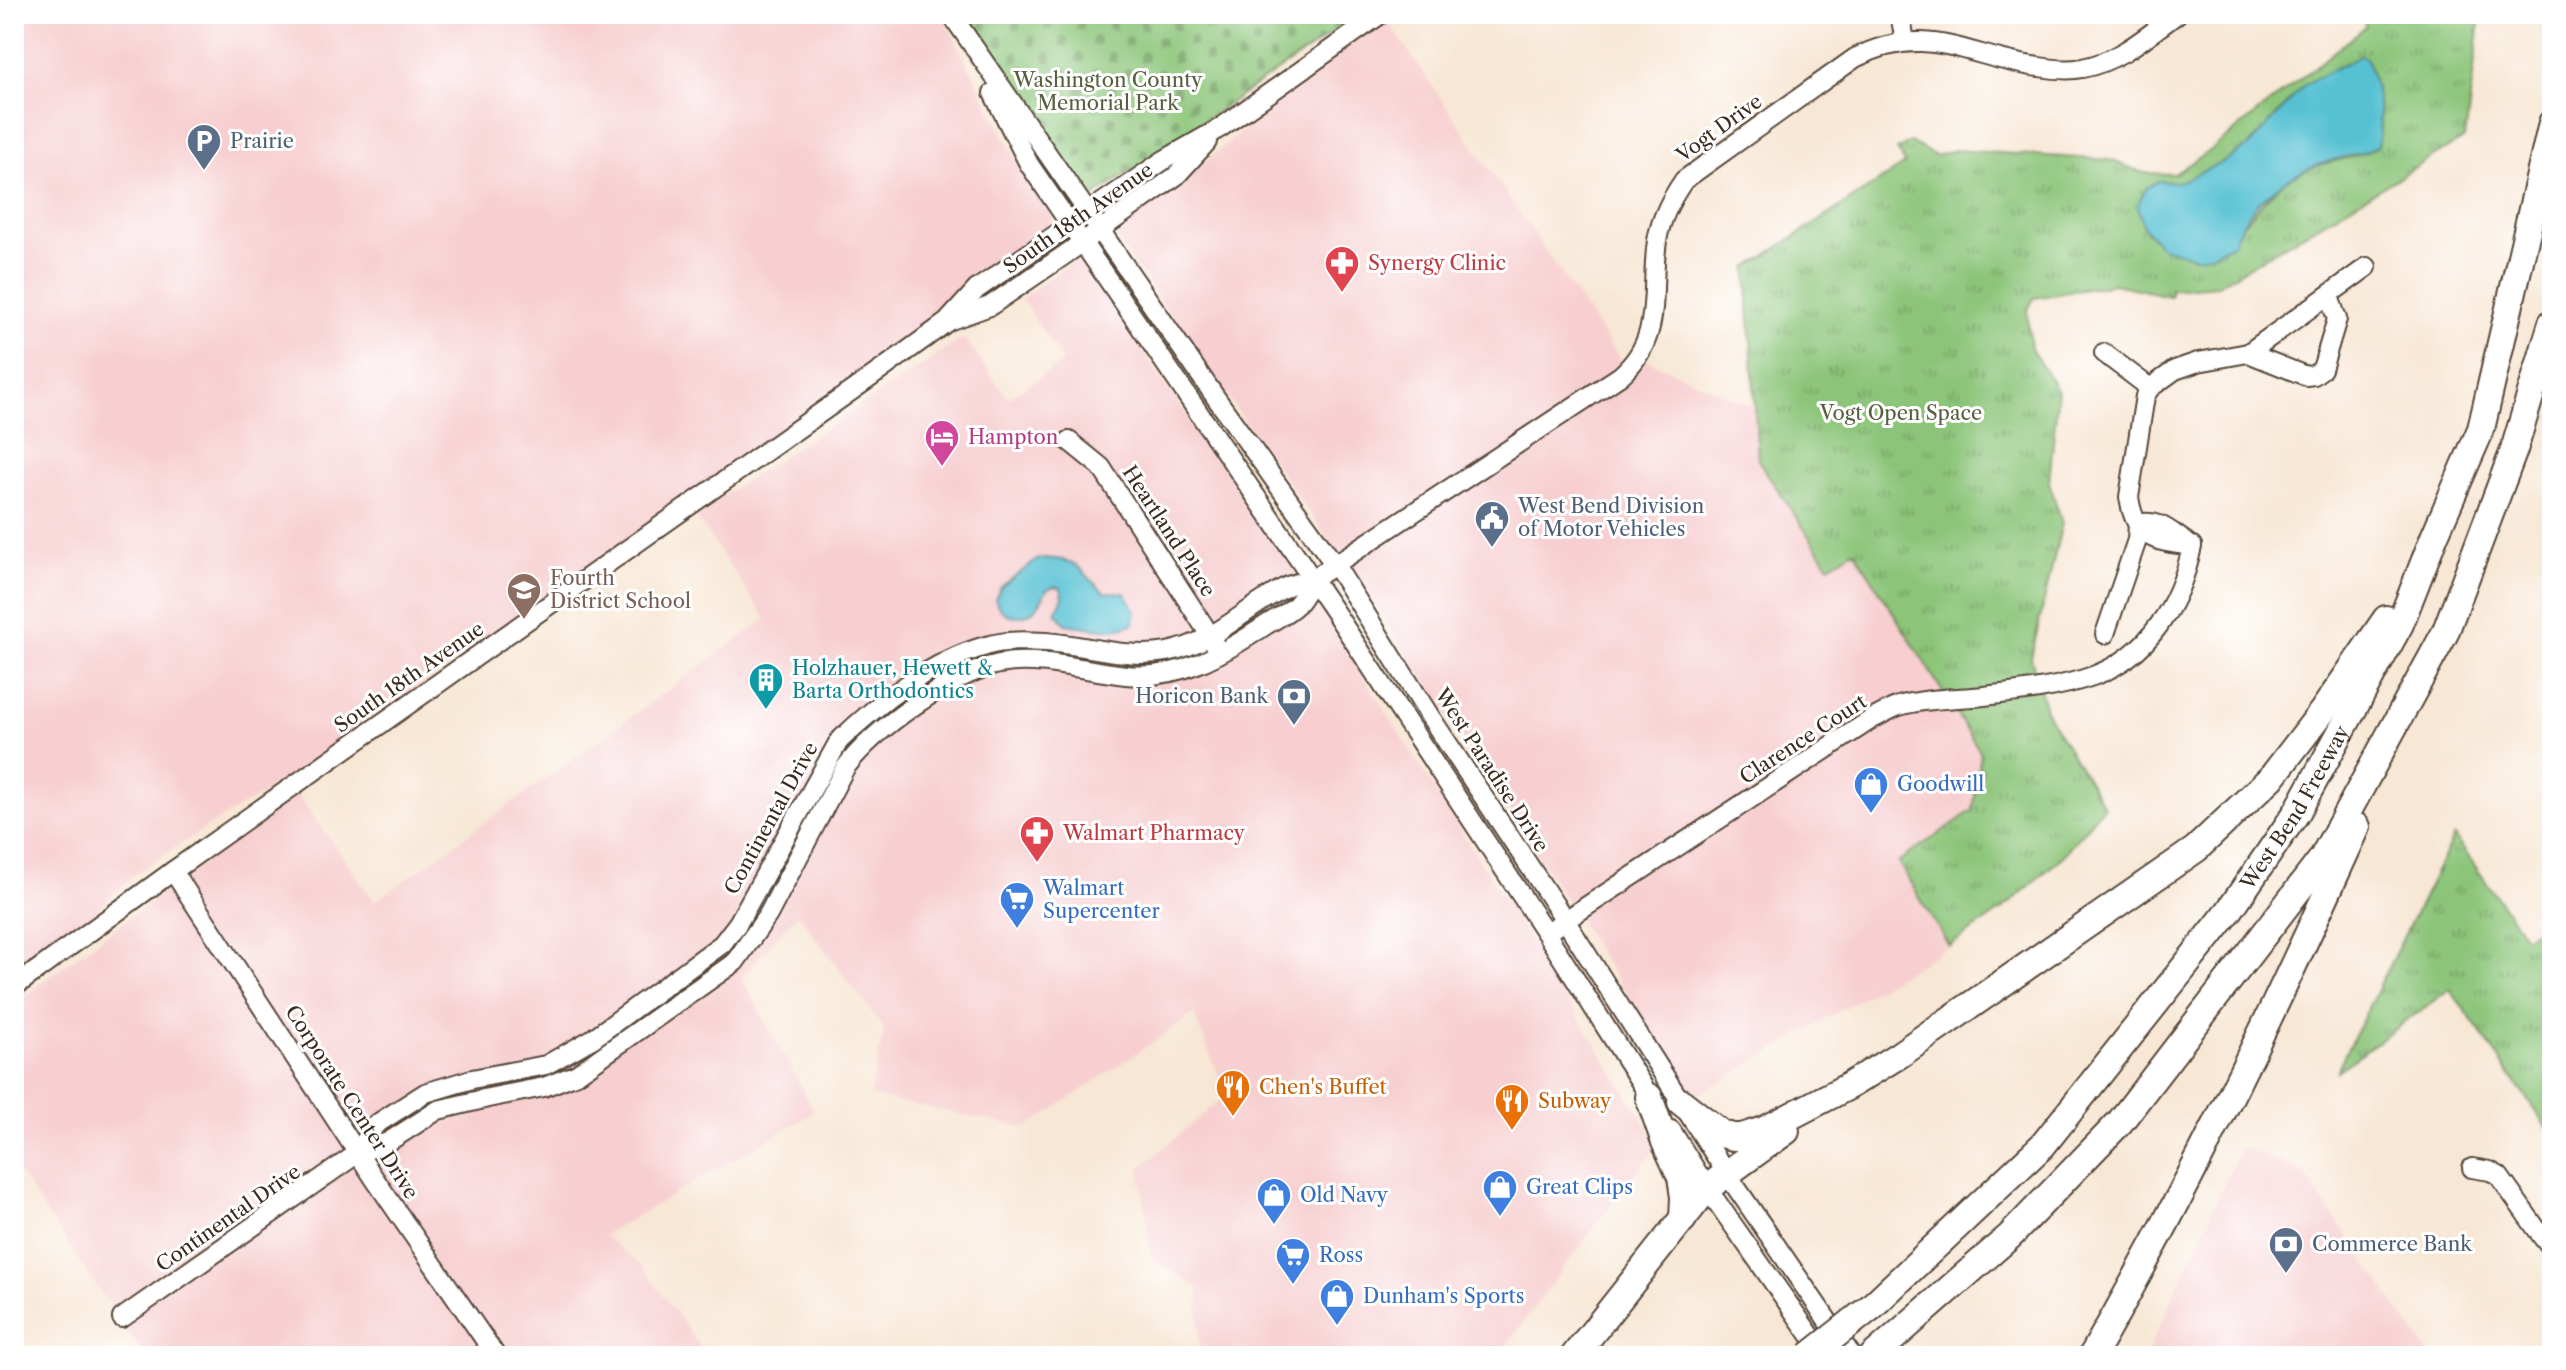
<svg xmlns="http://www.w3.org/2000/svg" width="2566" height="1370" font-family="'Libre Caslon Text',serif">
  <defs>
    <pattern id="grass-tufts" width="24" height="20" patternUnits="userSpaceOnUse" patternTransform="scale(2)"><rect width="24" height="20" fill="#8cc579"/><path d="M3 7l-1-3M5 7V3M7 7l1-3M15 17l-1-3M17 17v-4M19 17l1-3" fill="none" stroke="#74a063"/></pattern>
    <pattern id="cemetery-stones" width="16" height="16" patternUnits="userSpaceOnUse" patternTransform="scale(2)"><rect width="16" height="16" fill="#8cc579"/><path d="M2 7V4a2 2 0 0 1 4 0v3zM10 15v-3a2 2 0 0 1 4 0v3z" fill="#74a063"/></pattern>
  </defs>
  <rect width="100%" height="100%" fill="#fff"/>
  <filter id="ink" filterUnits="userSpaceOnUse"><feTurbulence type="fractalNoise" baseFrequency=".0125" numOctaves="2"/><feDisplacementMap in="SourceGraphic" scale="16" xChannelSelector="R" yChannelSelector="G"/><feConvolveMatrix kernelMatrix="1 2 1 2 8 2 1 2 1" color-interpolation-filters="sRGB"/></filter>
  <filter id="wash" filterUnits="userSpaceOnUse"><feTurbulence type="fractalNoise" baseFrequency=".006" numOctaves="4" result="noise"/><feDisplacementMap in="SourceGraphic" scale="32" xChannelSelector="R" yChannelSelector="G"/><feGaussianBlur stdDeviation="1.8" result="paint"/><feColorMatrix in="noise" values="0 0 0 0 0 0 0 0 0 0 0 0 0 0 0 0 0 1.4 0 .05"/><feComposite in="paint" operator="in"/></filter>
  <g filter="url(#wash)">
    <rect width="100%" height="100%" fill="#f7e7d4"/>
    <!-- built -->
    <g fill="#f7cfd0">
      <polygon points="14,14 942,14 1011,149 1052,214 1052,220 1050,226 1044,232 935,312 778,433 289,779 208,826 132,876 89,918 14,976"/>
      <polygon points="1387,20 1632,377 1647,360 1756,408 1758,460 1830,566 1854,549 1981,753 1973,810 1898,862 1949,946 1695,1097 1655,1040 1450,718 1376,607 1117,240 1119,231 1128,222 1354,43"/>
      <polygon points="1078,258 1323,612 1659,1145 1629,1181 1498,1356 1200,1356 1198,1287 1151,1259 1140,1168 1226,1095 1194,1014 1026,1128 870,1096 884,1029 798,914 741,977 815,1112 604,1235 641,1265 707,1356 145,1356 14,1166 14,1003 297,793 375,902 766,619 694,514 964,338 1008,398 1063,362 1021,298"/>
      <polygon points="2241,1147 2302,1171 2431,1356 2146,1356"/>
    </g>
    <!-- grass -->
    <g fill="url(#grass-tufts)" stroke="#64784c" stroke-width="2" fill-rule="evenodd">
      <path d="M 2358,14 L 2481,14 L 2465,138 L 2218,285 L 2172,289 L 2170,296 L 2114,284 L 2034,298 L 2027,311 L 2031,349 L 2058,391 L 2049,482 L 2062,523 L 2031,658 L 2048,716 L 2104,806 L 2062,857 L 2002,910 L 1949,946 L 1898,862 L 1973,810 L 1981,753 L 1854,550 L 1829,566 L 1758,460 L 1747,268 L 1905,164 L 1897,150 L 1910,142 L 1935,156 L 1954,150 L 2110,160 L 2144,173 L 2174,174 L 2211,150 L 2366,26 ZM 2361,55 C 2376,86 2384,111 2378,146 C 2354,161 2321,160 2296,174 C 2271,188 2258,211 2237,229 C 2224,239 2209,247 2195,257 L 2159,245 L 2143,226 L 2159,181 L 2179,183 L 2223,162 L 2249,146 L 2291,99 Z"/>
      <polygon points="2454,836 2525,937 2552,919 2552,1134 2450,989 2336,1072"/>
    </g>
    <!-- cemetery -->
    <polygon fill="url(#cemetery-stones)" stroke="#64784c" stroke-width="2" points="962,14 1360,14 1089,200"/>
    <!-- water -->
    <g fill="#57c1d3" stroke="#497678" stroke-width="2">
      <path d="M 2361,55 L 2367,59 C 2376,87 2383,116 2378,146 C 2365,154 2351,155 2336,159 C 2292,171 2248,200 2233,244 L 2210,255 L 2195,257 L 2160,246 L 2143,226 L 2137,205 L 2146,188 L 2159,181 L 2179,182 L 2223,162 L 2249,146 L 2305,84 Z"/>
      <path d="M 1044,558 C 1086,560 1077,571 1105,592 L 1125,593 L 1136,611 L 1134,623 C 1117,634 1085,627 1066,624 L 1056,612 L 1063,597 L 1061,588 L 1056,586 L 1047,589 C 1044,595 1041,602 1037,607 C 1024,621 1001,619 995,599 L 1001,587 L 1037,560 Z"/>
    </g>
  </g>
  <g filter="url(#ink)">
    <g fill="none" stroke-linecap="round" stroke-linejoin="round">
      <!-- minor casing -->
      <g stroke="#574639" stroke-width="22">
        <g id="minor">
          <polyline points="951,14 1216,398 1335,565 1431,718 1565,920 1727,1174 1852,1356"/>
          <polyline points="1900,14 1905,41"/>
          <polyline points="993,93 1029,164 1332,608 1546,933 1655,1105"/>
          <polyline points="951,320 990,306 1066,254 1176,176 1207,142"/>
          <polyline points="2104,353 2150,388"/>
          <polyline points="2248,353 2306,376 2314,375 2322,369 2337,319 2329,296"/>
          <polyline points="1069,441 1101,467 1204,626 1215,645"/>
          <path d="M 2138,524 C 2160,519 2169,531 2186,542"/>
          <path d="M 2192,546 C 2154,541 2135,539 2129,497 L 2145,396 L 2150,388 L 2175,370 L 2198,362 L 2248,353 L 2367,267"/>
          <polyline points="2105,634 2137,540 2138,524"/>
          <polyline points="173,871 374,1178 496,1356"/>
          <path d="M 1555,927 L 1872,719 C 1881,715 1890,709 1899,706 C 1926,698 1957,699 1984,696 C 2020,692 2059,688 2093,676 C 2149,656 2181,602 2192,546"/>
          <polyline points="14,987 173,871 881,370 947,322 977,289 1164,160 1220,128 1381,14"/>
          <polyline points="1671,1130 1707,1188 1825,1356"/>
          <path d="M 358,1153 L 375,1125 L 425,1093 L 472,1079 L 546,1065 L 592,1039 L 722,944 L 738,923 L 839,741 C 878,703 933,660 986,646 C 1005,640 1027,641 1046,642 C 1087,645 1127,659 1167,652 C 1217,642 1242,610 1284,588 C 1292,583 1303,582 1313,579 L 1620,376 C 1662,340 1651,297 1656,249 C 1658,224 1670,200 1684,180 L 1855,58 C 1928,21 1968,58 2039,67 C 2052,69 2068,71 2082,68 C 2118,62 2148,35 2177,14"/>
          <polyline points="2472,1168 2490,1171 2499,1176 2543,1238 2552,1247"/>
          <path d="M 122,1318 L 358,1153 L 388,1142 L 438,1110 L 488,1098 L 544,1087 L 577,1074 L 735,962 L 768,915 L 845,768 C 874,729 951,674 999,664 C 1042,656 1083,671 1126,675 C 1180,680 1223,654 1266,625 C 1275,619 1288,613 1296,605 C 1303,598 1308,587 1313,579"/>
        </g>
      </g>
      <!-- highway casing -->
      <g stroke="#574639" stroke-width="30">
        <g id="highway">
          <polyline points="1649,1097 1665,1142 1681,1177 1684,1197 1683,1219"/>
          <polyline points="1681,1102 1722,1134 1733,1137 1742,1137 1764,1130 1847,1087 1899,1055 2196,849 2272,777 2322,712 2386,619"/>
          <path id="s1" d="M 1871,1307 L 2043,1145 L 2229,911 L 2297,812 L 2400,624 L 2434,537 L 2481,429 L 2552,123"/>
          <polyline points="1574,1356 1707,1188 1786,1131"/>
          <polyline points="1873,1356 2010,1236 2120,1122 2322,859 2445,633 2514,450 2552,323"/>
          <path d="M 2092,1356 C 2191,1185 2276,1006 2357,827"/>
        </g>
      </g>
      <!-- minor -->
      <use href="#minor" stroke="#fff" stroke-width="18"/>
      <!-- highway -->
      <use href="#highway" stroke="#fff" stroke-width="26"/>
      <!-- highway-bridge casing -->
      <g stroke="#574639" stroke-width="30" stroke-linecap="butt">
        <polyline id="highway-bridge" points="1809,1356 1871,1307"/>
      </g>
      <!-- highway-bridge -->
      <use href="#highway-bridge" stroke="#fff" stroke-width="26"/>
    </g>
  </g>
  <!-- icons -->
  <defs>
    <g id="parking-pin" transform="scale(1.8)"><path d="M0 17L-7.5 6A9.5 9.5 0 1 1 7.5 6Z" fill="#5c6f8a" stroke="#fff"/><path d="M-3.5-5.5H1a3.5 3.5 0 0 1 0 7H-1V5.5H-3.5ZM-1-3.4V-.6H.8a1.4 1.4 0 0 0 0-2.8Z" fill="#fff"/></g>
    <g id="pharmacy-pin" transform="scale(1.8)"><path d="M0 17L-7.5 6A9.5 9.5 0 1 1 7.5 6Z" fill="#e0444e" stroke="#fff"/><path d="M-2-6h4v4h4v4h-4v4h-4v-4h-4v-4h4Z" fill="#fff"/></g>
    <g id="hotel-pin" transform="scale(1.8)"><path d="M0 17L-7.5 6A9.5 9.5 0 1 1 7.5 6Z" fill="#d1479c" stroke="#fff"/><path d="M-6-4.5h1.5V1H6V5H4.5V3h-9V5H-6ZM-4 0a1.8 1.8 0 1 1 3.6 0ZM.5 0V-2.5h3Q6-2.5 6 0Z" fill="#fff"/></g>
    <g id="civic-pin" transform="scale(1.8)"><path d="M0 17L-7.5 6A9.5 9.5 0 1 1 7.5 6Z" fill="#5c6f8a" stroke="#fff"/><path d="M-.6-6.5H3V-4.5H.6V-3L4-1V1h2V6H-6V1h2V-1L-.6-3ZM-1.2 2.5V6h2.4V2.5Z" fill="#fff"/></g>
    <g id="school-pin" transform="scale(1.8)"><path d="M0 17L-7.5 6A9.5 9.5 0 1 1 7.5 6Z" fill="#8d6e63" stroke="#fff"/><path d="M0-5L7-2L0 1L-7-2ZM-4 1L0 2.5L4 1V4Q0 6-4 4Z" fill="#fff"/></g>
    <g id="building-pin" transform="scale(1.8)"><path d="M0 17L-7.5 6A9.5 9.5 0 1 1 7.5 6Z" fill="#0f9aa8" stroke="#fff"/><path d="M-4-6H4V6H1V3H-1V6H-4ZM-2.5-4.3h1.7v1.8h-1.7ZM.8-4.3h1.7v1.8H.8ZM-2.5-1h1.7V.8h-1.7ZM.8-1h1.7V.8H.8Z" fill="#fff"/></g>
    <g id="bank-pin" transform="scale(1.8)"><path d="M0 17L-7.5 6A9.5 9.5 0 1 1 7.5 6Z" fill="#5c6f8a" stroke="#fff"/><path d="M-6-4H6V4H-6ZM0-2.3a2.3 2.3 0 1 0 0 4.6a2.3 2.3 0 1 0 0-4.6Z" fill="#fff"/></g>
    <g id="shop-pin" transform="scale(1.8)"><path d="M0 17L-7.5 6A9.5 9.5 0 1 1 7.5 6Z" fill="#3f7fe0" stroke="#fff"/><path d="M-5-2.5h2.3a2.7 3.5 0 0 1 5.4 0H5L5.5 6h-11ZM-1.5-2.5h3a1.5 2.3 0 0 0-3 0Z" fill="#fff"/></g>
    <g id="supermarket-pin" transform="scale(1.8)"><path d="M0 17L-7.5 6A9.5 9.5 0 1 1 7.5 6Z" fill="#3f7fe0" stroke="#fff"/><path d="M-6-5.5h2.5l.6 2H6L4.5 2H-2.5L-4.4-4H-6ZM-1.5 3.2a1.3 1.3 0 1 0 .1 0ZM3 3.2a1.3 1.3 0 1 0 .1 0Z" fill="#fff"/></g>
    <g id="restaurant-pin" transform="scale(1.8)"><path d="M0 17L-7.5 6A9.5 9.5 0 1 1 7.5 6Z" fill="#e8710a" stroke="#fff"/><path d="M-5-6h1v4h1v-4h1v4h1v-4h1v5L-1.5 .5V6h-2V.5L-5-1ZM5-6V6H3V1.5H1.5Q1.5-4 5-6Z" fill="#fff"/></g>
  </defs>
  <g fill-rule="evenodd">
    <use href="#parking-pin" x="204" y="141"/>
    <use href="#pharmacy-pin" x="1342" y="263"/>
    <use href="#hotel-pin" x="942" y="437"/>
    <use href="#civic-pin" x="1492" y="518"/>
    <use href="#school-pin" x="524" y="590"/>
    <use href="#building-pin" x="766" y="680"/>
    <use href="#bank-pin" x="1294" y="696"/>
    <use href="#shop-pin" x="1871" y="784"/>
    <use href="#pharmacy-pin" x="1037" y="833"/>
    <use href="#supermarket-pin" x="1017" y="899"/>
    <use href="#restaurant-pin" x="1233" y="1087"/>
    <use href="#restaurant-pin" x="1512" y="1101"/>
    <use href="#shop-pin" x="1500" y="1187"/>
    <use href="#shop-pin" x="1274" y="1195"/>
    <use href="#bank-pin" x="2286" y="1244"/>
    <use href="#supermarket-pin" x="1293" y="1255"/>
    <use href="#shop-pin" x="1337" y="1296"/>
  </g>
  <g text-anchor="middle" stroke-width="6" stroke-linejoin="round" paint-order="stroke">
    <!-- park labels -->
    <g font-size="20" fill="#57603e" stroke="#fff">
      <text x="1108" y="87">Washington County<tspan x="1108" dy="23">Memorial Park</tspan></text>
      <text x="1901" y="420">Vogt Open Space</text>
    </g>
    <!-- street labels -->
    <g font-size="20" fill="#3b2a1e" stroke="#fff">
      <text transform="translate(1719 128) rotate(-36)" y="7">Vogt Drive</text>
      <text transform="translate(1078 218) rotate(-35)" y="7">South 18th Avenue</text>
      <text transform="translate(1169 531) rotate(57)" y="7">Heartland Place</text>
      <text transform="translate(409 677) rotate(-35)" y="7">South 18th Avenue</text>
      <text transform="translate(1803 739) rotate(-33)" y="7">Clarence Court</text>
      <text transform="translate(1492 770) rotate(57)" y="7">West Paradise Drive</text>
      <text dy="7" stroke="none"><textPath href="#s1" startOffset="658">West Bend Freeway</textPath></text>
      <text transform="translate(771 818) rotate(-61)" y="7">Continental Drive</text>
      <text transform="translate(352 1102) rotate(57)" y="7">Corporate Center Drive</text>
      <text transform="translate(228 1218) rotate(-35)" y="7">Continental Drive</text>
    </g>
    <!-- service labels -->
    <g font-size="20" fill="#4e5e75" stroke="#fff" text-anchor="start">
      <text x="230" y="148">Prairie</text>
      <text x="1518" y="513">West Bend Division<tspan x="1518" dy="23">of Motor Vehicles</tspan></text>
      <text x="1268" y="703" text-anchor="end">Horicon Bank</text>
      <text x="2312" y="1251">Commerce Bank</text>
    </g>
    <!-- health labels -->
    <g font-size="20" fill="#be3a42" stroke="#fff" text-anchor="start">
      <text x="1368" y="270">Synergy Clinic</text>
      <text x="1063" y="840">Walmart Pharmacy</text>
    </g>
    <!-- hotel labels -->
    <g font-size="20" fill="#b23c85" stroke="#fff" text-anchor="start">
      <text x="968" y="444">Hampton</text>
    </g>
    <!-- education labels -->
    <g font-size="20" fill="#785e54" stroke="#fff" text-anchor="start">
      <text x="550" y="585">Fourth<tspan x="550" dy="23">District School</tspan></text>
    </g>
    <!-- culture labels -->
    <g font-size="20" fill="#0d838f" stroke="#fff" text-anchor="start">
      <text x="792" y="675">Holzhauer, Hewett &amp;<tspan x="792" dy="23">Barta Orthodontics</tspan></text>
    </g>
    <!-- shop labels -->
    <g font-size="20" fill="#366cbe" stroke="#fff" text-anchor="start">
      <text x="1897" y="791">Goodwill</text>
      <text x="1043" y="895">Walmart<tspan x="1043" dy="23">Supercenter</tspan></text>
      <text x="1526" y="1194">Great Clips</text>
      <text x="1300" y="1202">Old Navy</text>
      <text x="1319" y="1262">Ross</text>
      <text x="1363" y="1303">Dunham's Sports</text>
    </g>
    <!-- food labels -->
    <g font-size="20" fill="#c56008" stroke="#fff" text-anchor="start">
      <text x="1259" y="1094">Chen's Buffet</text>
      <text x="1538" y="1108">Subway</text>
    </g>
  </g>
  <!-- margin -->
  <rect width="2566" height="1370" fill="none" stroke="#fff" stroke-width="48"/>
</svg>
